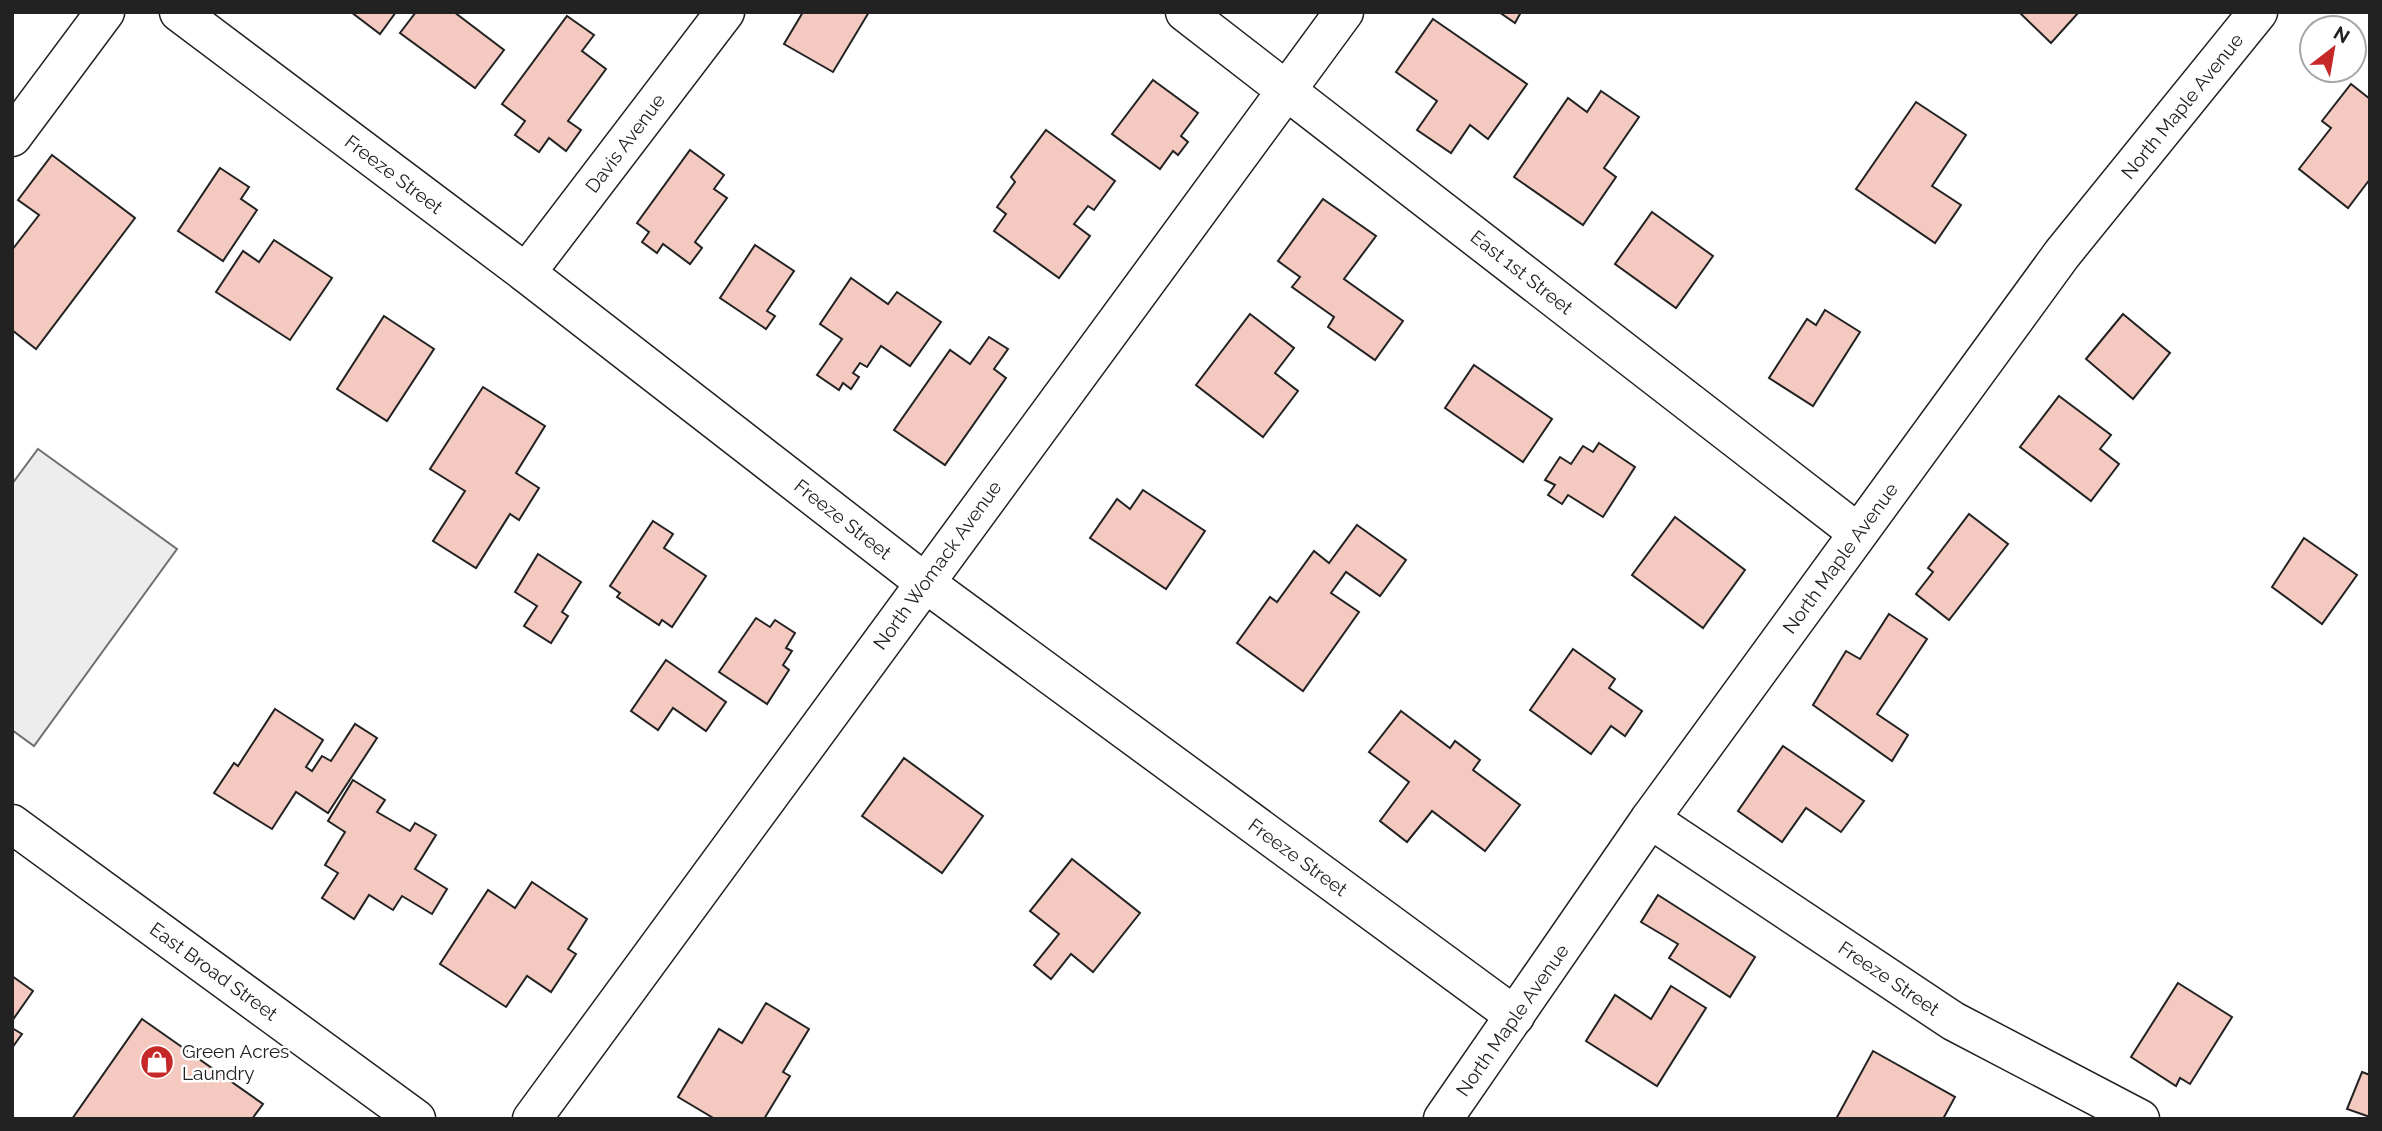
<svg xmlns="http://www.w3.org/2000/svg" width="2382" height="1131" font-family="Raleway,sans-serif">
  <rect width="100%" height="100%" fill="#fff"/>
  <!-- parking -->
  <polygon fill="#ededed" stroke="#6f6f6f" stroke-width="2" points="38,449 177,549 34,746 12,730 12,484"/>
  <!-- building -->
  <g fill="#f3c9c0" stroke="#222" stroke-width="2">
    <polygon points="351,12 396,12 380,34"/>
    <polygon points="416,12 454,12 504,50 475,88 400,33"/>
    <polygon points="803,12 869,12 833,72 784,44"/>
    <polygon points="1499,12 1521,12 1515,23"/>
    <polygon points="2019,12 2079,12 2051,43"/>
    <polygon points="567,16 594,35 582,51 606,69 568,121 581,130 566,151 549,138 539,152 515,135 525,121 502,104"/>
    <polygon points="1433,19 1527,84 1488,139 1470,125 1451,153 1417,130 1437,101 1396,72"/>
    <polygon points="1153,80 1198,113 1181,136 1188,142 1178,155 1173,151 1160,169 1112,134"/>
    <polygon points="2351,84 2370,99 2370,179 2348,208 2299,169 2331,128 2322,121"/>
    <polygon points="1601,91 1639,117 1604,168 1616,177 1583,225 1514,177 1568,98 1587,112"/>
    <polygon points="1916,102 1966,135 1932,186 1961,205 1935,243 1856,189"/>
    <polygon points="1046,130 1115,181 1094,210 1088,206 1074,224 1090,236 1059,278 994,231 1006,214 997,207 1015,182 1011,177"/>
    <polygon points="690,150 724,175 714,189 727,198 695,242 702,248 690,264 663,244 657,253 642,242 649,232 637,223"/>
    <polygon points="52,155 135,218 36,349 12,330 12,250 39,215 18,200"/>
    <polygon points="220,168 249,187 241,199 257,210 223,261 178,231"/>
    <polygon points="1323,199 1376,236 1344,279 1403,321 1375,360 1328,327 1334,317 1292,287 1300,277 1278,261"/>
    <polygon points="1652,212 1713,256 1676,308 1615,264"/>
    <polygon points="274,240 332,278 290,340 216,292 243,251 259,262"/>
    <polygon points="755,245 794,271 767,311 775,316 766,329 720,298"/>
    <polygon points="851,278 888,304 897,292 941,322 910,366 881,346 867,367 860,363 853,373 859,377 851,389 843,383 839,390 817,375 842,339 820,324"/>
    <polygon points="1825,310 1860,332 1813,406 1769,378 1807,319 1816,325"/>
    <polygon points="1250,314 1294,348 1275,373 1298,391 1263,437 1196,385"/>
    <polygon points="2123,314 2170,353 2133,399 2086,359"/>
    <polygon points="384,316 434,349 387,421 337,389"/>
    <polygon points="989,337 1008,349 994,369 1006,378 945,465 894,430 950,350 970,364"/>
    <polygon points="1474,365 1552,419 1523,462 1445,408"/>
    <polygon points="483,387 545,426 516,473 539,488 519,520 510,514 476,568 433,541 465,491 430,469"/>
    <polygon points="2059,396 2111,435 2100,449 2119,464 2091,501 2020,447"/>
    <polygon points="1599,443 1635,467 1603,517 1568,495 1562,504 1548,495 1555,485 1545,480 1560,457 1571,464 1583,446 1593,452"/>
    <polygon points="1143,490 1205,531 1166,589 1090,538 1117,499 1130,509"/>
    <polygon points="1969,514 2008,544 1949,620 1916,594 1933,572 1928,568"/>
    <polygon points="1675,517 1745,570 1703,628 1632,575"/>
    <polygon points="653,521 673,534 664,548 706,576 672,627 662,620 659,625 617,597 620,593 610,586"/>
    <polygon points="1357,525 1406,560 1380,596 1346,572 1331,593 1359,612 1303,691 1237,643 1270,597 1277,602 1314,551 1329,563"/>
    <polygon points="2304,538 2357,575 2322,624 2272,587"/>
    <polygon points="538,554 581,582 562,612 568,616 551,643 524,626 537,606 515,592"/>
    <polygon points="1889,614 1927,639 1877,714 1908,735 1892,761 1813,705 1846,651 1860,659"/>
    <polygon points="756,618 770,627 775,620 795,633 786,648 792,651 783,665 789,670 767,704 719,672"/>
    <polygon points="1573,649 1615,679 1609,688 1642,711 1625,736 1611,726 1591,754 1530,710"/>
    <polygon points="666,660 726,702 706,731 673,708 658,730 631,711"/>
    <polygon points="275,709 323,740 306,767 312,771 322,756 331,761 355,724 377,738 328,813 296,792 272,829 214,793 234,763 238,766"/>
    <polygon points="1401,711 1450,748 1455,741 1480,760 1473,770 1520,805 1485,851 1432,811 1407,842 1380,821 1409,782 1369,752"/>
    <polygon points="1783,746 1864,801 1841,832 1806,808 1782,842 1738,811"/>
    <polygon points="904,758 983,816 942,873 862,816"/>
    <polygon points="353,780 385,800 377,812 410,831 415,823 436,835 415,869 447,889 432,914 402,896 393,910 369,895 354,919 322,898 338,873 325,865 345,832 328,821"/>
    <polygon points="1072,859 1140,913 1093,972 1071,954 1051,979 1034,965 1059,934 1030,911"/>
    <polygon points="532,882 587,919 568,949 576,954 551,992 527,976 506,1007 440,964 488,890 515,908"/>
    <polygon points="1658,895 1755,957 1730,997 1669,958 1678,944 1641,922"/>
    <polygon points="12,976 33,991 12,1021"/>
    <polygon points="2178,983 2232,1017 2190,1084 2180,1078 2176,1086 2131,1057"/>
    <polygon points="1671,986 1706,1008 1657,1086 1586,1041 1615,995 1651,1019"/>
    <polygon points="766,1003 809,1029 783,1072 790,1076 764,1119 715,1119 678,1097 719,1029 742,1043"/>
    <polygon points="142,1019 263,1104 252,1119 72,1119"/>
    <polygon points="12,1028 22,1034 12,1048"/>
    <polygon points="1873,1051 1955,1097 1943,1119 1836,1119"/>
    <polygon points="2362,1072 2370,1075 2370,1117 2347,1109"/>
  </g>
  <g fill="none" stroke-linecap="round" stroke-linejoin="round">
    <!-- minor casing -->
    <g stroke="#222" stroke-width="41">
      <g id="minor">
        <polyline points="179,12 526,273 924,582 1515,1016"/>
        <polyline points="1185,12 1858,533"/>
        <polyline points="12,137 105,12"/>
        <polyline points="526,273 725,12"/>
        <polyline points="1650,819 1953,1021 2140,1119"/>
        <polyline points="12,824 416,1119"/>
        <polyline points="532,1119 1344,12"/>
        <polyline points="1443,1119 1650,819 2062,254 2258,12"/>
      </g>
    </g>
    <!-- minor -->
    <use href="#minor" stroke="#fff" stroke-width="38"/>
  </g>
  <!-- icons -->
  <defs>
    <g id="shop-disc" transform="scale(1.75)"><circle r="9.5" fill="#c62828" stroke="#fff"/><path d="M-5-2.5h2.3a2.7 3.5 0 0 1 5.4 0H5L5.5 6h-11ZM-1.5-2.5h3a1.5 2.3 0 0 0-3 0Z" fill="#fff"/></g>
  </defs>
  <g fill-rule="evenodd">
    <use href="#shop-disc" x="157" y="1062"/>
  </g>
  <g text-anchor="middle" stroke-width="5" stroke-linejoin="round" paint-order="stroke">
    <!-- street labels -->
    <g font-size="19" fill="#222" stroke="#fff">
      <text transform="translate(2182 106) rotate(-51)" y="7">North Maple Avenue</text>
      <text transform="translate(625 143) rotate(-53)" y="7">Davis Avenue</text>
      <text transform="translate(394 174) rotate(37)" y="7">Freeze Street</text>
      <text transform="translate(1522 272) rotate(38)" y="7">East 1st Street</text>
      <text transform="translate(843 519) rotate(38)" y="7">Freeze Street</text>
      <text transform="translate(1840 558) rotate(-54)" y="7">North Maple Avenue</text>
      <text transform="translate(937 565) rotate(-54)" y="7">North Womack Avenue</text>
      <text transform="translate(1298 857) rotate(36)" y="7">Freeze Street</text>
      <text transform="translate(214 971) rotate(36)" y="7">East Broad Street</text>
      <text transform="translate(1889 978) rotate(34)" y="7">Freeze Street</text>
      <text transform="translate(1512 1020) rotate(-55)" y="7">North Maple Avenue</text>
    </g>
    <!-- poi labels -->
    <g font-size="19" fill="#222" stroke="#fff" text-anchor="start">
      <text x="182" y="1058">Green Acres<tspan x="182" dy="22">Laundry</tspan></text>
    </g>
  </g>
  <!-- border -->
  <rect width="2382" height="1131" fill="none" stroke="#222222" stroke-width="28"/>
  <!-- north arrow -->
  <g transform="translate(2333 49) rotate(31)"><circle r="33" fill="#ffffff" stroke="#a7a7a7" stroke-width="2"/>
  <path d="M0-5L12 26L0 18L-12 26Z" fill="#c62828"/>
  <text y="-10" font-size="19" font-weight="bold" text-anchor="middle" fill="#222222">N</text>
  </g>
</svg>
